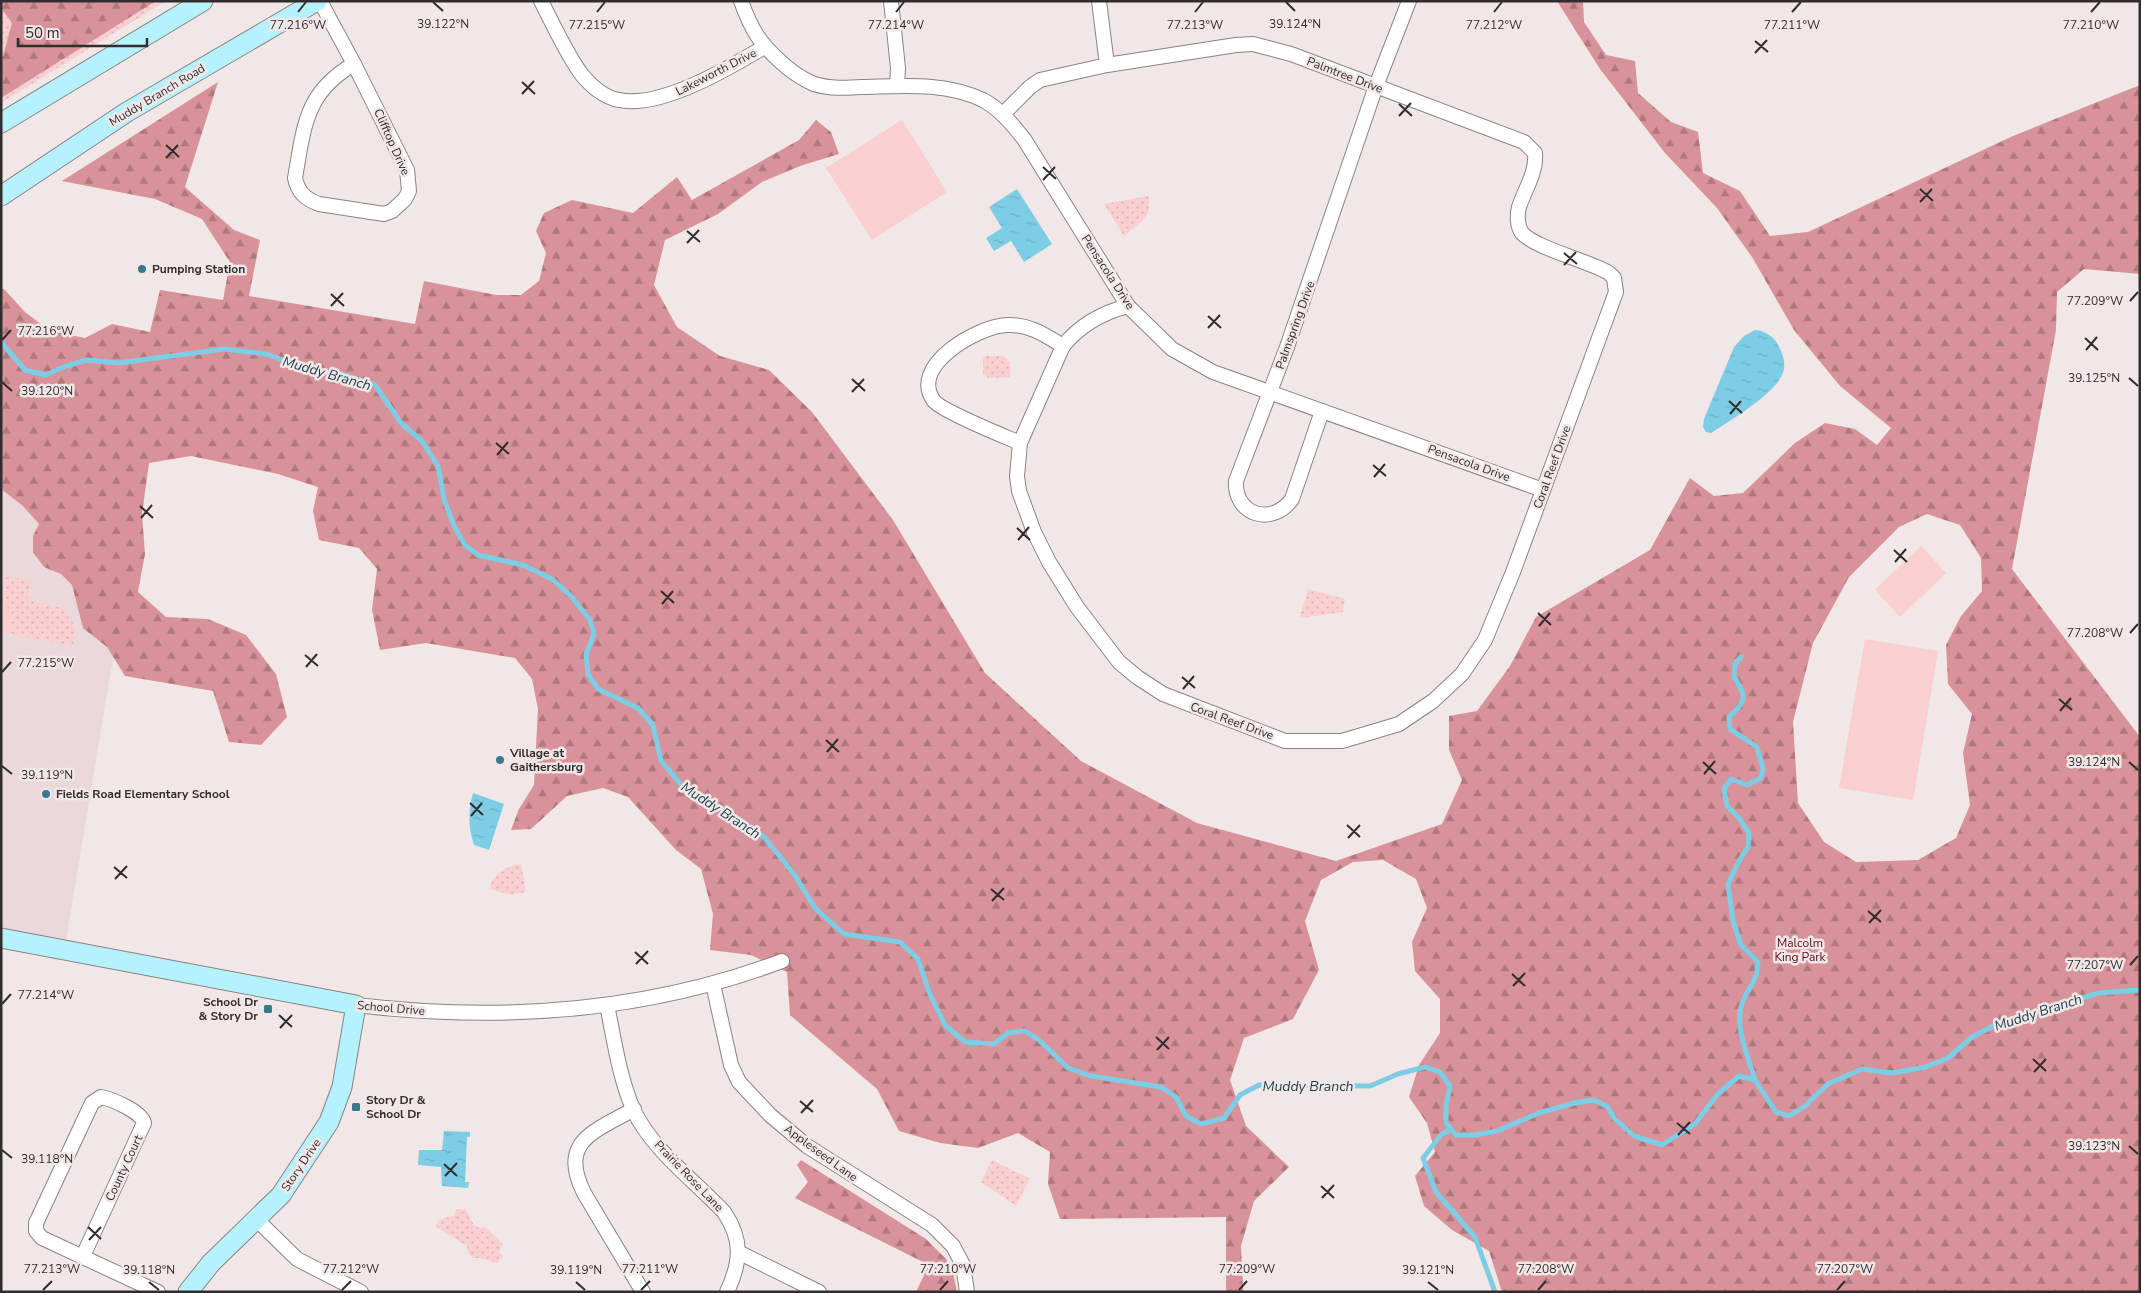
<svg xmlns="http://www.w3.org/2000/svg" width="2141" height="1293" font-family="'Nunito Sans',sans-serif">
  <defs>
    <pattern id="green-dots" width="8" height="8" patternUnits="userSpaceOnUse" patternTransform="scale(1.25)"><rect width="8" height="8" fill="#f9cfd2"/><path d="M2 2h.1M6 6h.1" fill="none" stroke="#d6b2b5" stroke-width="1.8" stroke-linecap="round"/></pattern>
    <pattern id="forest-firs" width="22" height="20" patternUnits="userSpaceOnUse" patternTransform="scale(1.25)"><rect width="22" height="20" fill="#d89299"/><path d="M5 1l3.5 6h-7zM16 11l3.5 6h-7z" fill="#b0787d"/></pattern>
    <pattern id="water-ripples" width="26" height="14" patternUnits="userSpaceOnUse" patternTransform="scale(1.25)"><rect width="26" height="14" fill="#7dcde5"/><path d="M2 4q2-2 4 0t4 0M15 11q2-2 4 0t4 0" fill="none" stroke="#6cb0c5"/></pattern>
  </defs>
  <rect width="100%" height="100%" fill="#f1e7e7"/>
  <!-- built -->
  <polygon fill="#ebd8da" points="1,430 114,653 65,947 1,935"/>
  <!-- green -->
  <g fill="url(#green-dots)">
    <polygon points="156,1 166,1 1,103 1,98"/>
    <polygon points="1,8 12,23 3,57 1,57"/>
    <path d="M 1148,196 C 1153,218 1140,222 1124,236 L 1104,204 Z"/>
    <polygon points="985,356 1003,356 1010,362 1010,377 988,378 983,374 983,358"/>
    <polygon points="3,577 31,579 27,600 63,608 76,628 73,646 11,634"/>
    <polygon points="1308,589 1345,599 1343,612 1302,618 1300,616"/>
    <path d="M 521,864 L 526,892 L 511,895 L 490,889 C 492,873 507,866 521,864 Z"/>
    <polygon points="992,1160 1030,1179 1016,1206 981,1182"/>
    <path d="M 456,1209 L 465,1209 C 471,1216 471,1227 482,1228 L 484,1226 L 503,1244 L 499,1252 L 503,1256 L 497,1263 L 479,1258 L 473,1258 L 468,1253 L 467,1246 L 435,1226 L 439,1220 L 455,1215 Z"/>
  </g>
  <!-- forest -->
  <g fill="url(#forest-firs)" fill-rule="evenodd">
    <polygon points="1,1 156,1 1,98 1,57 3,56 12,23 1,8"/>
    <path d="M 1557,1 L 1583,1 L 1584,22 L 1606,55 L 1635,61 L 1638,93 L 1671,122 L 1698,132 L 1703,173 L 1740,191 L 1770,236 L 1808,232 L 2013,136 L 2140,85 L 2140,274 L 2084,269 L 2057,292 L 2056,330 L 2012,569 L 2140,737 L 2140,1292 L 1502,1292 L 1489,1251 L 1452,1230 L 1424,1206 L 1415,1176 L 1435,1152 L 1427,1123 L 1409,1097 L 1419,1065 L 1440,1033 L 1440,999 L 1415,971 L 1412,942 L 1427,908 L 1416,879 L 1383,860 L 1353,862 L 1321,880 L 1305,921 L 1319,970 L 1293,1019 L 1244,1038 L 1230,1080 L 1246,1126 L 1289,1167 L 1254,1201 L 1241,1246 L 1243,1289 L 1245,1292 L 1226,1292 L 1226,1217 L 1060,1219 L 1048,1184 L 1050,1152 L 1018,1133 L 978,1148 L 940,1143 L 899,1131 L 877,1089 L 790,1015 L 787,972 L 751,955 L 710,950 L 713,914 L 701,869 L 676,850 L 628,797 L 603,788 L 567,796 L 531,829 L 511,830 L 519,809 L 534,785 L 538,709 L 532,679 L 515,658 L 426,643 L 380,650 L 372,610 L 377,569 L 359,548 L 319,540 L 313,511 L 318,487 L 278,474 L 191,456 L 149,463 L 142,514 L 145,554 L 138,592 L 166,617 L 208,619 L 246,635 L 276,674 L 287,717 L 261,745 L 229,742 L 213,691 L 125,676 L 107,647 L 83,628 L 72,585 L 61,574 L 44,567 L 33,552 L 33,536 L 39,524 L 23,506 L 1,489 L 1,289 L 4,289 L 25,312 L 50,331 L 85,338 L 112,324 L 150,332 L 160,290 L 223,300 L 230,262 L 202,219 L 155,199 L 62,181 L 218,82 L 185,187 L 234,230 L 260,240 L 249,296 L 415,324 L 424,281 L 496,295 L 521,295 L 539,281 L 546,253 L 536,231 L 544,213 L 572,200 L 633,213 L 677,177 L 692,200 L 799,140 L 816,120 L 831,132 L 839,154 L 800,166 L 762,182 L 718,214 L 665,240 L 654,285 L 677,327 L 720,356 L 769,370 L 812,412 L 893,520 L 985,673 L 1081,761 L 1197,823 L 1336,861 L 1442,824 L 1462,780 L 1449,750 L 1449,716 L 1477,711 L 1510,666 L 1536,617 L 1650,550 L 1690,478 L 1714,496 L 1743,493 L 1795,443 L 1825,423 L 1855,429 L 1877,445 L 1891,428 L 1840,386 L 1794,330 L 1752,257 L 1717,208 L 1665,153 L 1600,69 ZM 1927,514 L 1960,525 L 1981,558 L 1982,591 L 1961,616 L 1946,645 L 1948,684 L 1972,714 L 1963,753 L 1970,805 L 1956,838 L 1918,860 L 1856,862 L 1824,842 L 1798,803 L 1793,722 L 1813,643 L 1849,577 L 1899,527 Z"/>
    <polygon points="801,1160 926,1239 946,1259 953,1272 957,1292 916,1292 929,1265 795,1198 808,1182 797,1165"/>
  </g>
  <!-- pitch -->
  <g fill="#f9cfd2">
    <polygon points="902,120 947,192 872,240 826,168"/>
    <polygon points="1921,546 1946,573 1900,617 1875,590"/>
    <polygon points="1,582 4,582 11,634 1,632"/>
    <polygon points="1865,639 1938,651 1913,800 1839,788"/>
  </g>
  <!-- water -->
  <g fill="url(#water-ripples)">
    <polygon points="1017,189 1052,244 1024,262 1011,241 994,251 986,238 1002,228 989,207"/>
    <path d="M 1755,330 C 1766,331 1775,337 1779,347 C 1783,354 1785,361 1784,369 C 1780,392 1730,420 1711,433 L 1706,432 L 1703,427 L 1704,419 L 1734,347 L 1744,336 Z"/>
    <path d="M 473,793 L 504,804 L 489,850 L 474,845 C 468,827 468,811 473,793 Z"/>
    <polygon points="444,1131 470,1132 470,1137 467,1137 465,1182 469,1182 468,1188 442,1186 441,1167 418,1165 419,1150 442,1150"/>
  </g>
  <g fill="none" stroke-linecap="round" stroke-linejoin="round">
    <!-- stream -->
    <g stroke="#7dcde5" stroke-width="5">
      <polyline points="1,342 25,370 46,375 66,366 87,360 118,363 225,349 266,354 312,370 341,374 375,385 401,423 422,441 438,466 444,499 454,526 465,545 478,555 523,565 552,579 571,596 590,620 594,634 586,655 588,674 598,689 638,708 653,725 661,761 684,788 727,811 764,837 794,874 815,908 844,934 900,942 918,959 929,992 945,1025 965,1042 994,1044 1008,1033 1025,1031 1039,1040 1068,1068 1091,1076 1161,1087 1176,1097 1186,1116 1201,1124 1224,1118 1240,1095 1259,1085 1370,1086 1398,1074 1425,1067 1440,1072 1450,1086 1446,1105 1446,1123 1456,1135 1475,1135 1497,1131 1539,1113 1574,1103 1594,1100 1608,1107 1614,1118 1634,1136 1662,1145 1695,1124 1717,1095 1739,1076 1755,1080 1776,1112 1789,1116 1805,1106 1828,1084 1862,1069 1892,1073 1926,1067 1948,1058 1972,1037 1999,1023 2099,993 2140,990"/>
      <path d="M 1741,657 L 1735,664 L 1734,677 C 1747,696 1747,701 1729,717 L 1730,729 L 1757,747 L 1763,769 L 1761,778 L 1747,785 L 1731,779 L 1724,789 L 1727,806 L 1739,818 L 1749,833 L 1748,847 L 1739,861 L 1728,884 L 1733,921 L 1741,945 L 1758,962 C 1757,983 1750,984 1743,1001 C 1733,1025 1748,1056 1755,1080"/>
      <polyline points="1451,1129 1441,1135 1423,1158 1436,1192 1475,1237 1495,1292"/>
    </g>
    <!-- street casing -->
    <g stroke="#8b8283" stroke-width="16">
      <g id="street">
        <polyline points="320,1 354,64"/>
        <path d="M 541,1 C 553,24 567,55 582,75 C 591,86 605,98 619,100 C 660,109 729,68 764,47"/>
        <path d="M 741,1 C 751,29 760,44 782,63 C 792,72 802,79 814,84 C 830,89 847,88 863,87 C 904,86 945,82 983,100 C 1000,109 1012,124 1024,139 L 1128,306 L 1172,349 L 1213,372 L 1543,490"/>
        <polyline points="891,1 898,68 897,86"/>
        <polyline points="1099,1 1107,65"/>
        <path d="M 354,64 L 407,170 L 409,191 L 405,199 L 392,211 L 384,214 L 319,204 C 305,199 298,192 295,178 C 304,127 305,92 354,64 Z"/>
        <path d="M 1003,114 L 1030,87 L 1040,80 L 1107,65 L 1236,45 L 1253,44 L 1291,54 L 1524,142 L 1535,153 C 1537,172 1525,189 1519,207 C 1517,215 1517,226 1522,233 C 1535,248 1589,261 1609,273 L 1614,278 L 1616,292 L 1513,572 L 1485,640 L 1462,674 L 1433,701 L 1399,724 L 1342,741 L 1285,741 L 1163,694 L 1137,677 L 1119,662 L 1077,607 L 1049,562 L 1034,532 L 1019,491 L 1017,476 L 1020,443 L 1063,346 C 1080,325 1101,313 1128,306"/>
        <path d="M 1322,411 L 1292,499 C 1272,527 1234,515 1236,481 L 1287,347 L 1376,86 L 1409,1"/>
        <path d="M 1020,443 C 1004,436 942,411 934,401 C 908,366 978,326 1007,325 C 1029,324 1045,335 1063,346"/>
        <polyline points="713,984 731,1065 739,1082 770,1115 807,1146 932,1225 953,1246 963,1265 967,1292"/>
        <path d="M 356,1005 C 499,1022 646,1012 782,961"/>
        <path d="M 607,1005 C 614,1039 619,1076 633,1109 C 652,1150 693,1179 724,1212 C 743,1240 741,1262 727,1292"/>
        <path d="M 634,1109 C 594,1132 558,1141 584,1193 L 643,1292"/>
        <polyline points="256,1219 297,1259 361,1292"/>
        <polyline points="738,1252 819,1292"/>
        <path d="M 83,1256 L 144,1123 C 142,1112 112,1099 101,1097 L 92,1103 L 36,1223 L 36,1231 L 42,1238 L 158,1292"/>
      </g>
    </g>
    <!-- secondary casing -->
    <g stroke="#8b8283" stroke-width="21">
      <g id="secondary">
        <polyline points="1,123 203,1"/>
        <polyline points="1,196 127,112 317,1"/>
        <polyline points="1,938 356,1005 342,1087 329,1122 281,1195 211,1263 188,1292"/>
      </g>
    </g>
    <!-- street -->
    <use href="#street" stroke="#fff" stroke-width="14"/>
    <!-- secondary -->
    <use href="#secondary" stroke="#b5f2fe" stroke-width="19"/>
  </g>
  <!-- ticks -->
  <path fill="none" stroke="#312d2e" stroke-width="2" d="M 433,2 L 443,11M 1286,2 L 1295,11M 298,12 L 306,2M 597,12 L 605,2M 896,12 L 904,2M 1195,12 L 1203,2M 1494,12 L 1502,2M 1792,12 L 1801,2M 2091,12 L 2100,2M 1755,41 L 1768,52M 1755,53 L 1767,40M 522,82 L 535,94M 522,94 L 534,81M 1399,104 L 1412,116M 1399,116 L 1411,103M 166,145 L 179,157M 166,158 L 178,145M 1043,167 L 1056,179M 1043,180 L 1055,167M 1920,189 L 1933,201M 1920,202 L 1932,189M 687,231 L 700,242M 687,243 L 699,230M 1564,253 L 1577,264M 1564,265 L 1576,252M 331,294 L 344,306M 2130,301 L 2138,292M 331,306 L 343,293M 1208,316 L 1221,328M 1208,328 L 1220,315M 2085,338 L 2098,350M 2,340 L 11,330M 2086,350 L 2097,337M 2129,378 L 2138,386M 852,379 L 865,391M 2,382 L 12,391M 852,392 L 864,379M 1729,401 L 1742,413M 1730,414 L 1741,401M 496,443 L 509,454M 497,455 L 508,442M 1373,465 L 1386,476M 1374,477 L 1385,464M 140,506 L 153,518M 141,518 L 152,505M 1017,528 L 1030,540M 1018,540 L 1029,527M 1894,550 L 1907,562M 1895,562 L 1906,549M 661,591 L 674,603M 662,604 L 673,591M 1538,613 L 1551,625M 1539,626 L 1550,613M 2130,633 L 2138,624M 305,655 L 318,666M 306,667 L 317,654M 2,672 L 11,662M 1182,677 L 1195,688M 1183,689 L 1194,676M 2059,699 L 2072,710M 2060,711 L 2071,698M 826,740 L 839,752M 827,752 L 838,739M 1703,762 L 1716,774M 2129,762 L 2138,770M 2,766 L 12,774M 1704,774 L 1715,761M 470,803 L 483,815M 471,816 L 482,803M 1347,825 L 1360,837M 1348,838 L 1360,825M 114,867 L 127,878M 115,879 L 127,866M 991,889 L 1004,900M 992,901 L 1004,888M 1868,911 L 1881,922M 1869,923 L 1881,910M 635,952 L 648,964M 636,964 L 648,951M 2130,965 L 2138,956M 1512,974 L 1525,986M 1513,986 L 1525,973M 2,1004 L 11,994M 279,1015 L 292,1027M 280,1028 L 292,1015M 1156,1037 L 1169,1049M 1157,1050 L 1169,1037M 2033,1059 L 2046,1071M 2034,1072 L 2046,1059M 800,1101 L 813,1112M 801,1113 L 813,1100M 1677,1123 L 1690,1134M 1678,1135 L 1690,1122M 2129,1146 L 2138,1154M 2,1150 L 12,1158M 444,1164 L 457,1176M 445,1176 L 457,1163M 1321,1186 L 1334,1198M 1322,1198 L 1334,1185M 88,1227 L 101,1239M 89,1240 L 101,1227M 149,1282 L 159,1290M 576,1282 L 585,1290M 1428,1282 L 1438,1290M 43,1290 L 52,1281M 342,1290 L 351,1281M 641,1290 L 650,1281M 940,1290 L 948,1281M 1239,1290 L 1247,1281M 1538,1290 L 1546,1281M 1837,1290 L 1845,1281"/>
  <!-- markers -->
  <g fill="#38798c" stroke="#f1e7e7" stroke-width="2">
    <circle cx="142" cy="269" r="5"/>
    <circle cx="500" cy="760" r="5"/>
    <circle cx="46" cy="794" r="5"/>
    <rect x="263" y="1004" width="10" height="10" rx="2.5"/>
    <rect x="351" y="1102" width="10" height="10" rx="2.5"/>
  </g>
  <g text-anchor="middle" stroke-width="5" stroke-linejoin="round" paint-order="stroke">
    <!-- street labels -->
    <g font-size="12" fill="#312d2e" stroke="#f1e7e7">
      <text transform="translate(716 72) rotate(-27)" y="4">Lakeworth Drive</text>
      <text transform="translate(1345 75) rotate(21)" y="4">Palmtree Drive</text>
      <text transform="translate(157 95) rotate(-31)" y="4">Muddy Branch Road</text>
      <text transform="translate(392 142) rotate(66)" y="4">Clifftop Drive</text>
      <text transform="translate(1108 272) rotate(57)" y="4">Pensacola Drive</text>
      <text transform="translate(1295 325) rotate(-70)" y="4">Palmspring Drive</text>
      <text transform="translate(1469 463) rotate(20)" y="4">Pensacola Drive</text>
      <text transform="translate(1552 467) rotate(-70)" y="4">Coral Reef Drive</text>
      <text transform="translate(1232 721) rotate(20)" y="4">Coral Reef Drive</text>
      <text transform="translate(391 1008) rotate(5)" y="4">School Drive</text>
      <text transform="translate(821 1153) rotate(36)" y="4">Appleseed Lane</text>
      <text transform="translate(301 1165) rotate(-56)" y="4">Story Drive</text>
      <text transform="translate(124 1168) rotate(-65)" y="4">County Court</text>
      <text transform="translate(689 1176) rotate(46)" y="4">Prairie Rose Lane</text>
    </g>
    <!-- poi labels -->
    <g font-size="12" font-weight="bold" fill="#312d2e" stroke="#f1e7e7" text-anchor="start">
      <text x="152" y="273">Pumping Station</text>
      <text x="510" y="757">Village at<tspan x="510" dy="14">Gaithersburg</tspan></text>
      <text x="56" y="798">Fields Road Elementary School</text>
      <text x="258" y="1006" text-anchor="end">School Dr<tspan x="258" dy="14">&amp; Story Dr</tspan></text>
      <text x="366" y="1104">Story Dr &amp;<tspan x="366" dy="14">School Dr</tspan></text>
    </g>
    <!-- park labels -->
    <g font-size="12" fill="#5d0920" stroke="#f1e7e7">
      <text x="1800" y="947">Malcolm<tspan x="1800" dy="14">King Park</tspan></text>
    </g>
    <!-- water labels -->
    <g font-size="14" font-style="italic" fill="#183d48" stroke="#f1e7e7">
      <text transform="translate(327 373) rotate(16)" y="5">Muddy Branch</text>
      <text transform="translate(721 810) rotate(33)" y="5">Muddy Branch</text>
      <text transform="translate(2038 1012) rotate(-18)" y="5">Muddy Branch</text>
      <text x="1308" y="1091">Muddy Branch</text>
    </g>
  </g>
  <g font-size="12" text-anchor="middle" fill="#312d2e" stroke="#f1e7e7" stroke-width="5" stroke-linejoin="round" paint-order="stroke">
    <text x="1295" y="28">39.124°N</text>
    <text x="443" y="28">39.122°N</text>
    <text x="298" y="29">77.216°W</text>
    <text x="896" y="29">77.214°W</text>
    <text x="1195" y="29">77.213°W</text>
    <text x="1494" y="29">77.212°W</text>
    <text x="1792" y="29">77.211°W</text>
    <text x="2091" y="29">77.210°W</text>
    <text x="597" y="29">77.215°W</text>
    <text x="2095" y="305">77.209°W</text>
    <text x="46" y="335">77.216°W</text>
    <text x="2094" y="382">39.125°N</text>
    <text x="47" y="395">39.120°N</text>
    <text x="2095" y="637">77.208°W</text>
    <text x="46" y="667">77.215°W</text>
    <text x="2094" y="766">39.124°N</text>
    <text x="47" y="779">39.119°N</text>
    <text x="2095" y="969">77.207°W</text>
    <text x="46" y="999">77.214°W</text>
    <text x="2094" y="1150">39.123°N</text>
    <text x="47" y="1163">39.118°N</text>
    <text x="52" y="1273">77.213°W</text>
    <text x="351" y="1273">77.212°W</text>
    <text x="650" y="1273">77.211°W</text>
    <text x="948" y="1273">77.210°W</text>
    <text x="1247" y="1273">77.209°W</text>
    <text x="1546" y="1273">77.208°W</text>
    <text x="1845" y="1273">77.207°W</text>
    <text x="149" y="1274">39.118°N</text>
    <text x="576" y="1274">39.119°N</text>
    <text x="1428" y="1274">39.121°N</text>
  </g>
  <!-- border -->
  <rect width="2141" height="1293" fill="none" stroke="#312d2e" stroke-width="5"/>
  <!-- scale -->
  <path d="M18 38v8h129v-8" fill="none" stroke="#312d2e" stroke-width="2.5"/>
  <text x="25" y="38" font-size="15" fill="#312d2e" stroke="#f1e7e7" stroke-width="4" paint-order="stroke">50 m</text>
</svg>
